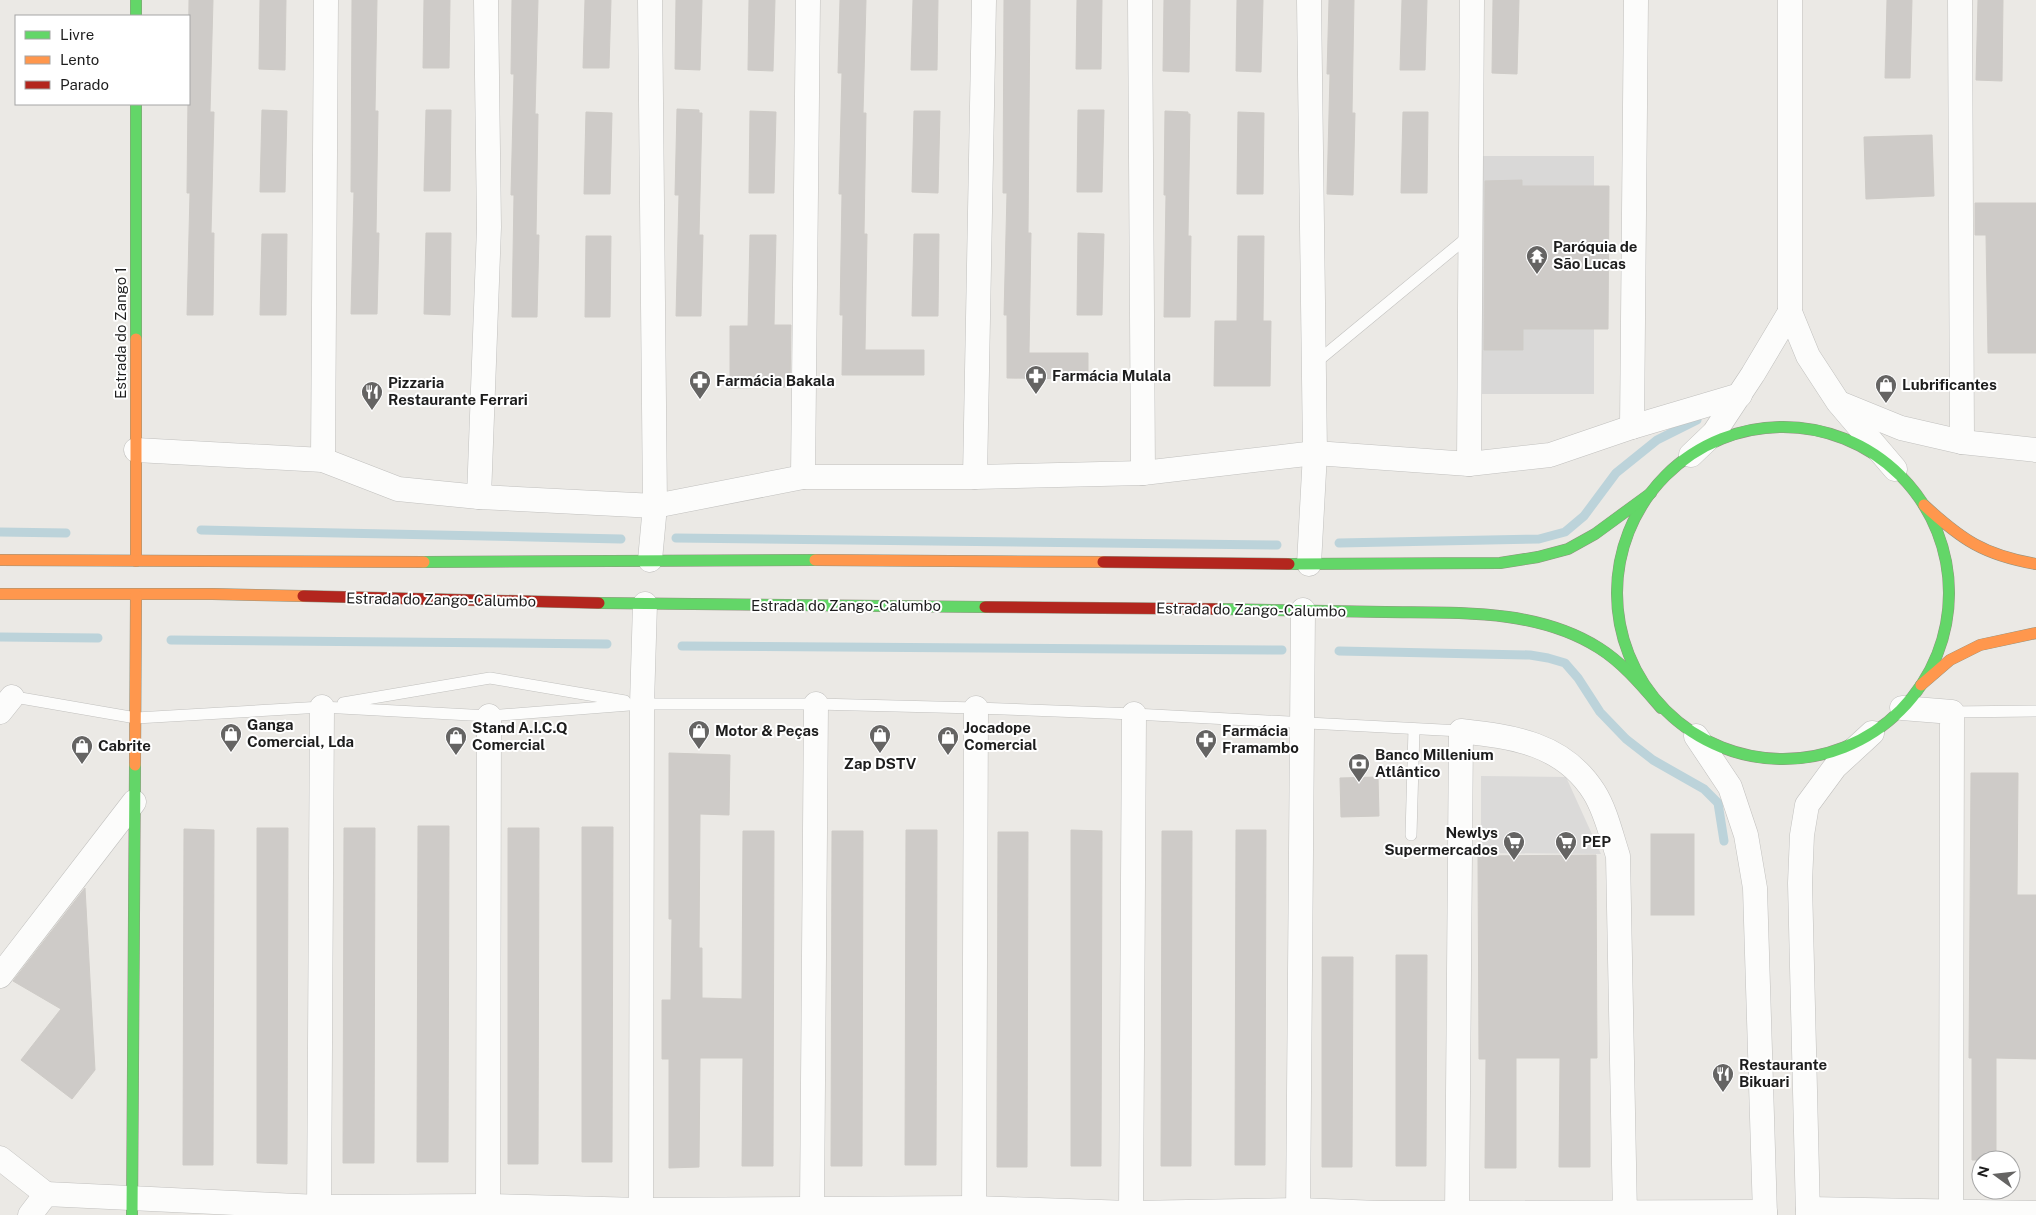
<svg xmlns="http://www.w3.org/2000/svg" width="2036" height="1215" font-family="'Public Sans',sans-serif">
  <rect width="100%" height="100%" fill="#ebe9e5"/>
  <!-- religious -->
  <polygon fill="#d9d8d7" points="1479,156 1594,156 1594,394 1480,394"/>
  <!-- parking -->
  <polygon fill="#dbdad9" points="1481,776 1566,777 1601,854 1481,853"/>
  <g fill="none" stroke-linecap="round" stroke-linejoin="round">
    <!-- stream -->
    <g stroke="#bcd3da" stroke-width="9">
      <polyline points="201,530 621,539"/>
      <polyline points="0,532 66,533"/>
      <polyline points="676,538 1277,545"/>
      <polyline points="1339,543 1539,539 1565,532 1584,516 1616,473 1657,440 1697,420"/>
      <polyline points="0,637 98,638"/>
      <polyline points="171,640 607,644"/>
      <polyline points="682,646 1282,650"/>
      <polyline points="1339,651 1530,655 1548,658 1565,663 1578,678 1600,712 1626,739 1653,760 1704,789 1718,803 1724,841"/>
    </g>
  </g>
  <!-- building -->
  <g fill="#cecbc8" stroke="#cecbc7">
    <polygon points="189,0 213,0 210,112 214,112 211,233 214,233 213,315 187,315 190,193 187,193"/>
    <polygon points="260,0 286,0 285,70 259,69"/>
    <polygon points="352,0 377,0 375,111 378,111 376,233 379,233 377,314 351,314 354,192 351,192"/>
    <polygon points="424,0 450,0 449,68 423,68"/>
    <polygon points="512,0 538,0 535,114 538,114 536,235 539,235 537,317 512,317 514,195 511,195 514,74 511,74"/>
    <polygon points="585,0 611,0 609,68 583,68"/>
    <polygon points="676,0 702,0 700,70 675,69"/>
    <polygon points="749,0 775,0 773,71 748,70"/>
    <polygon points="840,0 866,0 863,113 866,113 864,234 867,234 865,350 924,350 924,375 842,375 843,315 840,315 842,194 839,194 842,73 838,73"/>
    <polygon points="913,0 938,0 937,70 911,70"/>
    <polygon points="1004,0 1030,0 1028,233 1031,233 1029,353 1088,353 1088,379 1007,378 1007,315 1004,315 1007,193 1003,193"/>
    <polygon points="1077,0 1102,0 1101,69 1076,69"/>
    <polygon points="1164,0 1190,0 1189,72 1163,71"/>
    <polygon points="1237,0 1263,0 1261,72 1236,71"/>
    <polygon points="1329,0 1354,0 1352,113 1355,113 1353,195 1327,194 1330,74 1327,74"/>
    <polygon points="1402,0 1427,0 1425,70 1400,70"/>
    <polygon points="1493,0 1519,0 1517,74 1492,73"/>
    <polygon points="1887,0 1912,0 1910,78 1885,78"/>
    <polygon points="1978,0 2003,0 2002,81 1976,80"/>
    <polygon points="677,109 699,110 699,113 702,113 699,235 703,235 701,316 676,316 679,195 675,195"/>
    <polygon points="262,110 287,111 285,192 260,192"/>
    <polygon points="426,110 451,110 450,191 424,191"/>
    <polygon points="1078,110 1104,110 1102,192 1077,192"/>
    <polygon points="750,111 776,112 774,193 749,193"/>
    <polygon points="914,111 940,111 938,193 912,192"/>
    <polygon points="1165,111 1188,112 1188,114 1190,114 1188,236 1191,236 1190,317 1164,317 1166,195 1164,195"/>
    <polygon points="586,112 612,113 610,194 584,194"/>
    <polygon points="1238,112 1264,113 1263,194 1237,194"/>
    <polygon points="1403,112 1428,112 1427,193 1401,193"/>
    <polygon points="1932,135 1934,196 1866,199 1864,137"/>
    <polygon points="1522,180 1522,186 1609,186 1608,329 1523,329 1523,350 1484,350 1485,181"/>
    <polygon points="1975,203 2036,203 2036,353 1988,353 1986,235 1975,235"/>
    <polygon points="426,233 451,233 450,315 424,314"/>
    <polygon points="1078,233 1104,234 1102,315 1077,315"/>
    <polygon points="262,234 287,234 286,315 260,315"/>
    <polygon points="914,234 939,234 938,316 912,316"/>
    <polygon points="750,235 776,235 774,325 791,325 790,387 730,388 730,326 748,326"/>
    <polygon points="586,236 611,236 610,317 585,317"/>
    <polygon points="1238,236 1264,236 1263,321 1271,321 1270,386 1214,386 1215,321 1237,321"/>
    <polygon points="669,753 730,755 729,815 700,814 699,948 702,948 702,998 742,999 743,831 774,831 773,1166 742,1166 743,1058 700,1058 699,1167 669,1168 669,1059 662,1059 662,1000 671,1000 672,919 669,919"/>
    <polygon points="1971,773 2018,773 2017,895 2036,895 2036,1059 1996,1058 1996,1160 1972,1160 1972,1058 1969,1058"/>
    <polygon points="1378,777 1379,816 1341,817 1340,778"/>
    <polygon points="418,826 449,826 448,1162 417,1162"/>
    <polygon points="582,827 613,827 612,1162 582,1162"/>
    <polygon points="257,828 288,828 287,1164 257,1163"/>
    <polygon points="344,828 375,828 374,1163 343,1163"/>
    <polygon points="508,828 539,828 538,1164 508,1164"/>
    <polygon points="184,829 214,830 213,1165 183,1165"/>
    <polygon points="906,830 937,830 936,1165 905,1165"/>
    <polygon points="1071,830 1102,831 1101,1166 1071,1166"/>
    <polygon points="1236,830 1266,830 1265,1165 1235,1165"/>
    <polygon points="832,831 863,831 862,1166 831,1166"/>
    <polygon points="1162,831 1192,831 1191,1166 1161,1166"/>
    <polygon points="998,832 1028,832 1027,1167 997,1167"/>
    <rect x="1651" y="834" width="43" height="81"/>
    <polygon points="1596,855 1597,1058 1590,1058 1590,1167 1559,1167 1560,1058 1516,1058 1516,1168 1485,1168 1486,1059 1479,1059 1478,856"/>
    <polygon points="85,888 95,1070 72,1099 21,1060 61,1009 13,981"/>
    <polygon points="1396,955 1427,955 1426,1166 1396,1166"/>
    <polygon points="1322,957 1353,957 1352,1167 1322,1167"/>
  </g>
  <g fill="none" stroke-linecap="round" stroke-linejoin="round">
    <!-- lane casing -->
    <g stroke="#c1c0be" stroke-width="12">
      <g id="lane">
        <polyline points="1314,364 1469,236"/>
        <polyline points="9,696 136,718 322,707 489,716 642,704 816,704 976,708 1134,714 1461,731"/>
        <polyline points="343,703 490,678 625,701"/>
        <polyline points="1952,712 2036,711"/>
        <polyline points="1411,835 1414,729"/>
      </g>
    </g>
    <!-- street casing -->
    <g stroke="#c1c0be" stroke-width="25">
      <g id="street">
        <polyline points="1140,0 1143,473"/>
        <polyline points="1309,0 1315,453 1309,564"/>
        <polyline points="1790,0 1790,312 1808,356 1838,402 1895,469"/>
        <polyline points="1960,0 1962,442"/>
        <polyline points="1842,404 1901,428 1962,442 2036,450"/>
        <polyline points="1632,427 1636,0"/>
        <polyline points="136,450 323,460 398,489 479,497 655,506 803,477 975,477 1143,473 1315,453 1469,464 1550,455 1632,427 1740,395"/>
        <polyline points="1691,455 1714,433 1753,374 1790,312"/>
        <polyline points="323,460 326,0"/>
        <polyline points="1469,464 1472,0"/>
        <polyline points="803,477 808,0"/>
        <polyline points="975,477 984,0"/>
        <polyline points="479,497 489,227 486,0"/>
        <polyline points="650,560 655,506 650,0"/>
        <polyline points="1902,708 1952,712 1951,1215"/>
        <polyline points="0,712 12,697"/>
        <polyline points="1696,736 1730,787 1746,835 1755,888 1765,1215"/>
        <polyline points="0,976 134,802"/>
        <polyline points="0,1158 46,1194"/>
        <polyline points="812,1208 816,704"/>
        <polyline points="1808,1209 2036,1213"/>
        <polyline points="30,1215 46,1194 319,1207 489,1206 641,1210 974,1208 1131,1213 1298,1210 1380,1213 1765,1212"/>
        <polyline points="319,1215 322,707"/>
        <polyline points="488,1215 489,716"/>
        <polyline points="641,1215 642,704 645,604"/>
        <polyline points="974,1215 976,708"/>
        <polyline points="1131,1215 1134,714"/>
        <polyline points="1298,1215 1303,610"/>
        <path d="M 1457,1215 L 1461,731 C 1513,737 1563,743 1594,792 C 1606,811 1611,835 1618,856 L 1625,1215"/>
        <polyline points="1808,1215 1800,883 1802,835 1807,805 1835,767 1872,733"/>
      </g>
    </g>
    <!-- fast casing -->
    <g stroke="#90927f" stroke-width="12">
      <g id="fast">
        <polyline points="136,0 136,16"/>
        <polyline points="136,104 136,339"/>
        <circle cx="1783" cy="593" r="166"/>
        <polyline points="424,562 815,560"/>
        <polyline points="1289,564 1500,563 1538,557 1568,549 1595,534 1651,493"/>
        <polyline points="599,603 985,607"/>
        <path d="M 1218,609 C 1274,610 1330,611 1385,612 C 1456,613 1536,608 1599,648 C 1623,663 1642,686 1661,708"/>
        <polyline points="132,1215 135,765"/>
      </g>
    </g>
    <!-- slow casing -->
    <g stroke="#90927f" stroke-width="12">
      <g id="slow">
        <polyline points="136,339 136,561"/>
        <path d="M 1924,505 C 1962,540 1984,555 2036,564"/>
        <polyline points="0,560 424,562"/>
        <polyline points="815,560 1103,562"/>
        <polyline points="0,594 212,594 303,596"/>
        <polyline points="1921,685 1950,660 1980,645 2036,633"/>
        <polyline points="135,765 136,595"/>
      </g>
    </g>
    <!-- jam casing -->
    <g stroke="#90927f" stroke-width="12">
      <g id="jam">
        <polyline points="1103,562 1289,564"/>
        <polyline points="303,596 599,603"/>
        <polyline points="985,607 1218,609"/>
      </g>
    </g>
    <!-- lane -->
    <use href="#lane" stroke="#fcfcfb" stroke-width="11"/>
    <!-- street -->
    <use href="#street" stroke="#fcfcfb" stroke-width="24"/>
    <!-- fast -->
    <use href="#fast" stroke="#63d668" stroke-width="11"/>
    <!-- slow -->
    <use href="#slow" stroke="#ff974d" stroke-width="11"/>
    <!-- jam -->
    <use href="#jam" stroke="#b3261e" stroke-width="11"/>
  </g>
  <!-- icons -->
  <defs>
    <g id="temple-pin" transform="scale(1.125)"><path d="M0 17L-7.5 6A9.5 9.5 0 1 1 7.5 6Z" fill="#656463" stroke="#fff"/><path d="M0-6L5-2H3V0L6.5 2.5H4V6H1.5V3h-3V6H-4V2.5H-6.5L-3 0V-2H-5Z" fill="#fff"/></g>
    <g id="pharmacy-pin" transform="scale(1.125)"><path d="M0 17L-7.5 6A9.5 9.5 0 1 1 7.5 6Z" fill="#656463" stroke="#fff"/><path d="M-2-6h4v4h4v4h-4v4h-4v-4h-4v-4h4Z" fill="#fff"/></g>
    <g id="shop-pin" transform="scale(1.125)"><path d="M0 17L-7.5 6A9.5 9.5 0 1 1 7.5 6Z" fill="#656463" stroke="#fff"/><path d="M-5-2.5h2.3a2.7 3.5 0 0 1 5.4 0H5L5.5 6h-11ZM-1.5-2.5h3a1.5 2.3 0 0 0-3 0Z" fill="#fff"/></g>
    <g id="restaurant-pin" transform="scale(1.125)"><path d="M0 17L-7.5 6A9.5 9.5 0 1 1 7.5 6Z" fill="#656463" stroke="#fff"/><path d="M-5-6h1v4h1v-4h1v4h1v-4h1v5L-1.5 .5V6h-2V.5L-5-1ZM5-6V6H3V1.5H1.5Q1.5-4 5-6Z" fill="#fff"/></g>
    <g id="bank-pin" transform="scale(1.125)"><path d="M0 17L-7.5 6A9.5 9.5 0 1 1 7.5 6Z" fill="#656463" stroke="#fff"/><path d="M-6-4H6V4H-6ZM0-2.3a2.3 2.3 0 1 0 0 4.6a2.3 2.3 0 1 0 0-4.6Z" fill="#fff"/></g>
    <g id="supermarket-pin" transform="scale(1.125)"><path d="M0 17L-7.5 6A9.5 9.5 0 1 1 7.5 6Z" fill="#656463" stroke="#fff"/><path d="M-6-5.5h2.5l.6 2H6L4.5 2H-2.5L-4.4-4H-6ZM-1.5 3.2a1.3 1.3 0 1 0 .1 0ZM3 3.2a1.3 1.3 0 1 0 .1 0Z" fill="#fff"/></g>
  </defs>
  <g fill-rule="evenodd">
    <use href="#temple-pin" x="1537" y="256"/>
    <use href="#pharmacy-pin" x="1036" y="376"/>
    <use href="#pharmacy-pin" x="700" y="381"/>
    <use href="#shop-pin" x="1886" y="385"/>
    <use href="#restaurant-pin" x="372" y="392"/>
    <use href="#shop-pin" x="699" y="731"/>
    <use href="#shop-pin" x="231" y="734"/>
    <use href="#shop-pin" x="880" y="735"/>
    <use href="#shop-pin" x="456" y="737"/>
    <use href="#shop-pin" x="948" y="737"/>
    <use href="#pharmacy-pin" x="1206" y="740"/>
    <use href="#shop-pin" x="82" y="746"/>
    <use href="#bank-pin" x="1359" y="764"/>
    <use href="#supermarket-pin" x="1514" y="842"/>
    <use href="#supermarket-pin" x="1566" y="842"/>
    <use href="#restaurant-pin" x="1723" y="1074"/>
  </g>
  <g text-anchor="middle" stroke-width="4" stroke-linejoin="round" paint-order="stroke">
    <!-- poi labels -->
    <g font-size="15" font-weight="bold" fill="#1d1d1d" stroke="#fff" text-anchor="start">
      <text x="1553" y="252">Paróquia de<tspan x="1553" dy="17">São Lucas</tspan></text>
      <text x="1052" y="381">Farmácia Mulala</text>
      <text x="716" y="386">Farmácia Bakala</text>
      <text x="388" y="388">Pizzaria<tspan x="388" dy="17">Restaurante Ferrari</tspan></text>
      <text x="1902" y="390">Lubrificantes</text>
      <text x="247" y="730">Ganga<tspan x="247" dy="17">Comercial, Lda</tspan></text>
      <text x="472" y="733">Stand A.I.C.Q<tspan x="472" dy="17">Comercial</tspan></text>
      <text x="964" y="733">Jocadope<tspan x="964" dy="17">Comercial</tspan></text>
      <text x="715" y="736">Motor &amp; Peças</text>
      <text x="1222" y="736">Farmácia<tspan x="1222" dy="17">Framambo</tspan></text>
      <text x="98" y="751">Cabrite</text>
      <text x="1375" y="760">Banco Millenium<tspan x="1375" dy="17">Atlântico</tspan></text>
      <text x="880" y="769" text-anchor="middle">Zap DSTV</text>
      <text x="1498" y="838" text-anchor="end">Newlys<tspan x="1498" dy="17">Supermercados</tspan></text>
      <text x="1582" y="847">PEP</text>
      <text x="1739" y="1070">Restaurante<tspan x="1739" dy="17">Bikuari</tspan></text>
    </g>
    <!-- street labels -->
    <g font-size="15" fill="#1d1d1d" stroke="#fff">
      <text transform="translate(121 333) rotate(-90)" y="5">Estrada do Zango 1</text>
      <text transform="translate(441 600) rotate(1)" y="5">Estrada do Zango-Calumbo</text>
      <text x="846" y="611">Estrada do Zango-Calumbo</text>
      <text transform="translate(1251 610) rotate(1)" y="5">Estrada do Zango-Calumbo</text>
    </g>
  </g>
  <!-- legend -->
  <rect x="15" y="15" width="175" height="90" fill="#ffffff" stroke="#a5a5a5"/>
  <rect x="25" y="31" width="25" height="8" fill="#63d668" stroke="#a5a5a5"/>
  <text x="60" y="40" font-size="15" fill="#1d1d1d">Livre</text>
  <rect x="25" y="56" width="25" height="8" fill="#ff974d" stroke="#a5a5a5"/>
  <text x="60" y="65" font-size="15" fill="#1d1d1d">Lento</text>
  <rect x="25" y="81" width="25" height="8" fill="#b3261e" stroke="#a5a5a5"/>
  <text x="60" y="90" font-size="15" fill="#1d1d1d">Parado</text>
  <!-- north arrow -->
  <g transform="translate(1996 1175) rotate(285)"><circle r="24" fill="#ffffff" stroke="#a5a5a5"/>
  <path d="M0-4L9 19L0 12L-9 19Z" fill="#656463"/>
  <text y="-8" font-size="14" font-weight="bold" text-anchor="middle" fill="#1d1d1d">N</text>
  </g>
</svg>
